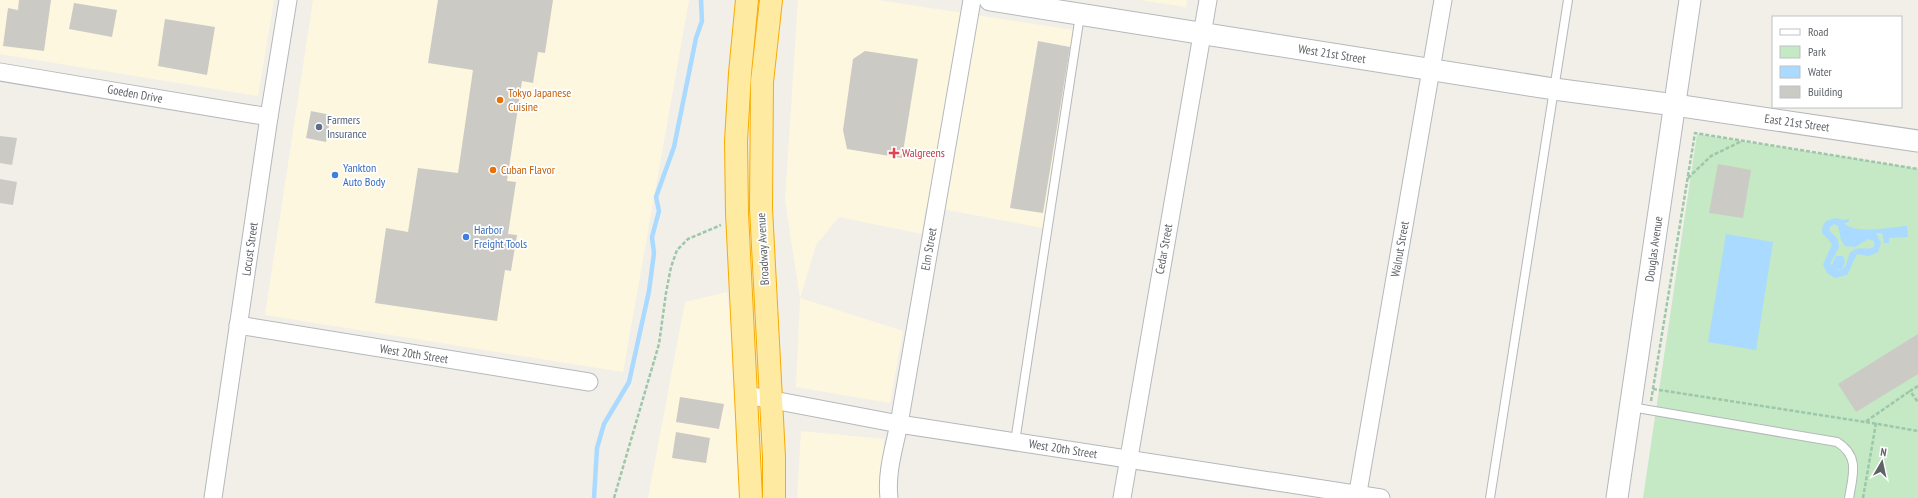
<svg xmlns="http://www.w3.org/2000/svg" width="1918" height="498" font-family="'PT Sans Narrow',sans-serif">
  <rect width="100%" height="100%" fill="#f1efe8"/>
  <!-- commercial -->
  <g fill="#fef7e0">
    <polygon points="0,0 274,0 258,96 0,54"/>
    <polygon points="313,0 689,0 623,372 265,315"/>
    <polygon points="798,0 878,0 1080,31 1048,229 926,206 922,234 839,217 816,245 800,298 903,331 890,403 796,387 800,298 785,200"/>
    <polygon points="1140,0 1187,0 1186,7"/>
    <polygon points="727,292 740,387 740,498 648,498 685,302"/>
    <polygon points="801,431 884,439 881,498 797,498"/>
  </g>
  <!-- green -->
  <polygon fill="#c5e8c5" points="1697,134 1918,169 1918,498 1643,498"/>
  <!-- water -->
  <g fill="#aadaff" fill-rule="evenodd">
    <path d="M 1835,218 L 1843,220 L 1849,219 L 1849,222 L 1844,223 C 1854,235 1893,227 1907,226 L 1908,237 L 1889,238 L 1889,243 L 1884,243 L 1882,233 L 1876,233 L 1881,243 L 1878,252 L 1869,256 L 1857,254 L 1847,275 L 1835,278 L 1827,273 L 1823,264 L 1832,245 C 1827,234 1816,236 1826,221 ZM 1834,224 L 1838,226 L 1841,240 L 1845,246 L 1855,247 L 1868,239 L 1874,241 L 1874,247 C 1866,251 1859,245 1852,251 C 1846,256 1849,266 1841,270 L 1834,269 L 1842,269 L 1845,262 L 1843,256 L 1836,256 L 1832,265 L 1830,264 L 1839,247 L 1838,239 L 1830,231 L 1829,228 Z"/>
    <polygon points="1726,234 1773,242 1756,350 1708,342"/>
  </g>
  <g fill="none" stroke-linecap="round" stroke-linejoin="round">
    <!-- stream -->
    <polyline stroke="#aadaff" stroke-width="4.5" points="594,498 597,448 604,424 629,382 649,291 654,253 652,237 659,211 656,197 674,147 696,38 702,21 701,0"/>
  </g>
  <!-- building -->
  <g fill="#cccac5">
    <polygon points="19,0 51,0 44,51 3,46 8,8 18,10"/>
    <polygon points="438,0 553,0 545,53 538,52 533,83 522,81 507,181 516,182 508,234 517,235 511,271 505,270 497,321 375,303 386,228 408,232 418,168 458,173 473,70 428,63"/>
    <polygon points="74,3 117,10 112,37 69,29"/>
    <polygon points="165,19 215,27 207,75 158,66"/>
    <polygon points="1038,41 1070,47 1043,213 1010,208"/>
    <polygon points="865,51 918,59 902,158 847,149 843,130 853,59"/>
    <polygon points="311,111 331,115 326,142 306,138"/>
    <polygon points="0,136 17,138 12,165 0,163"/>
    <polygon points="1718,164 1751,170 1743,218 1709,213"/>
    <polygon points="0,179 17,182 13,205 0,203"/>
    <polygon points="1918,334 1918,374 1856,412 1838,384"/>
    <polygon points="680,397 724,404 719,429 676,422"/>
    <polygon points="676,432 710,438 706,463 672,458"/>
  </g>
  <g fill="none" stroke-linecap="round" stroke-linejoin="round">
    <!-- service casing -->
    <g stroke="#b5b8bc" stroke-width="10">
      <g id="service">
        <path d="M 1631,407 L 1837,442 C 1860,456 1853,475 1849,498"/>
        <polyline points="1015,442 1080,15"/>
        <polyline points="1490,498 1568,0"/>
      </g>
    </g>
    <!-- minor casing -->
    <g stroke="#b5b8bc" stroke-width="19">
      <g id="minor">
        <polyline points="0,72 269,117"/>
        <polyline points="238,325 589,382"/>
        <polyline points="747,395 899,424 1381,498"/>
        <polyline points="213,498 269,117 288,0"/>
        <path d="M 889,498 C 886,473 894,448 899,424 L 972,0"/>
        <polyline points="1122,498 1208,0"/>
        <polyline points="1357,498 1443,0"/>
      </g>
    </g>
    <!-- tertiary casing -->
    <g stroke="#b5b8bc" stroke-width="23">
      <g id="tertiary">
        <polyline points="990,0 1554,89 1675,105 1918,141"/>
        <polyline points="1617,498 1690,0"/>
      </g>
    </g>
    <!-- trunk casing -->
    <g stroke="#f9ab00" stroke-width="24">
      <g id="trunk">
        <polyline points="747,0 740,73 736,141 737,213 751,498"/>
        <polyline points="771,0 762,82 761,208 774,457 774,498"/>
      </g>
    </g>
    <!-- path -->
    <g stroke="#9cc7a9" stroke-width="2.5" stroke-dasharray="4 2" stroke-linecap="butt">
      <polyline points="1688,178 1711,156 1742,141"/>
      <polyline points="1918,386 1910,391 1918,402"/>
      <polyline points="1653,389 1865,422 1910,391"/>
      <polyline points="1651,401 1695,133 1918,169"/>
      <polyline points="1866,422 1918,431"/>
      <polyline points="614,498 659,344 666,293 671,267 677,250 688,239 721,225"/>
      <polyline points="1863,498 1876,423"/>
    </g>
    <!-- service -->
    <use href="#service" stroke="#fff" stroke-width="8"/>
    <!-- minor -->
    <use href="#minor" stroke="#fff" stroke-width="17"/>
    <!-- tertiary -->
    <use href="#tertiary" stroke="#fff" stroke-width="21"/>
    <!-- trunk -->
    <use href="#trunk" stroke="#feeaa1" stroke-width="22"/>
  </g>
  <!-- markers -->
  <g fill="#e8710a" stroke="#fff" stroke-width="1.5">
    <circle cx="500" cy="100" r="4"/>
    <circle cx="493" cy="170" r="4"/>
  </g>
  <circle fill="#5c6f8a" stroke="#fff" stroke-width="1.5" cx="319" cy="127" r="4"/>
  <path fill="#e0444e" stroke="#fff" stroke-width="1.5" d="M892 147h4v4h4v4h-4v4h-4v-4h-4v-4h4z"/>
  <g fill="#3f7fe0" stroke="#fff" stroke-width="1.5">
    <circle cx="335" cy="175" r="4"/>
    <circle cx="466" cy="237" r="4"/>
  </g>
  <g text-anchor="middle" stroke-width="3.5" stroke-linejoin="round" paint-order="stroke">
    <!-- street labels -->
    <g font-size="12" fill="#5f6368" stroke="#fff">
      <text transform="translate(1332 54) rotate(9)" y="4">West 21st Street</text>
      <text transform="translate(135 94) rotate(10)" y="4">Goeden Drive</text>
      <text transform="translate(1797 123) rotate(8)" y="4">East 21st Street</text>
      <text transform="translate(250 249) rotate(-82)" y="4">Locust Street</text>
      <text transform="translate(763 249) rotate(-93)" y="4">Broadway Avenue</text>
      <text transform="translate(929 249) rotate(-80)" y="4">Elm Street</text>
      <text transform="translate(1164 249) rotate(-80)" y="4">Cedar Street</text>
      <text transform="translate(1400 249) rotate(-80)" y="4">Walnut Street</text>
      <text transform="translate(1654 249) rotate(-82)" y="4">Douglas Avenue</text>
      <text transform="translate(414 354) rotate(9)" y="4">West 20th Street</text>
      <text transform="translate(1063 449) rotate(9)" y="4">West 20th Street</text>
    </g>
    <!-- food labels -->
    <g font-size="12" fill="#c56008" stroke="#fff" text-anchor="start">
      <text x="508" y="97">Tokyo Japanese<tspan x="508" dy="14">Cuisine</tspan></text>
      <text x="501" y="174">Cuban Flavor</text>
    </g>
    <!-- service labels -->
    <g font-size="12" fill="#4e5e75" stroke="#fff" text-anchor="start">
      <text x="327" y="124">Farmers<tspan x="327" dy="14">Insurance</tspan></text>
    </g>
    <!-- health labels -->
    <g font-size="12" fill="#be3a42" stroke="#fff" text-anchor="start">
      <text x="902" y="157">Walgreens</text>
    </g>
    <!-- shop labels -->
    <g font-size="12" fill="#366cbe" stroke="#fff" text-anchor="start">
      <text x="343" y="172">Yankton<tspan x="343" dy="14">Auto Body</tspan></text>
      <text x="474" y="234">Harbor<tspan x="474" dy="14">Freight Tools</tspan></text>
    </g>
  </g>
  <!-- legend -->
  <rect x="1772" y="16" width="130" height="92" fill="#ffffff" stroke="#bfc1c3"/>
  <rect x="1780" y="29" width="20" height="6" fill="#ffffff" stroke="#bfc1c3"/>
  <text x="1808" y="36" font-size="12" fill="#5f6368">Road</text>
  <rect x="1780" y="46" width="20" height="12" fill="#c5e8c5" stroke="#bfc1c3"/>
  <text x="1808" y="56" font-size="12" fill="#5f6368">Park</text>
  <rect x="1780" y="66" width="20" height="12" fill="#aadaff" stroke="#bfc1c3"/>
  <text x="1808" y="76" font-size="12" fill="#5f6368">Water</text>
  <rect x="1780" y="86" width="20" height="12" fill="#cccac5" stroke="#bfc1c3"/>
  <text x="1808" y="96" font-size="12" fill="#5f6368">Building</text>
  <!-- north arrow -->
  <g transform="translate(1882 462) rotate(9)" stroke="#ffffff" stroke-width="3" paint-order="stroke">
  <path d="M0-3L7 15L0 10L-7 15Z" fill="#5f6368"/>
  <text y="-6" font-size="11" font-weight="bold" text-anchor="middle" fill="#5f6368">N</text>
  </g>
</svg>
